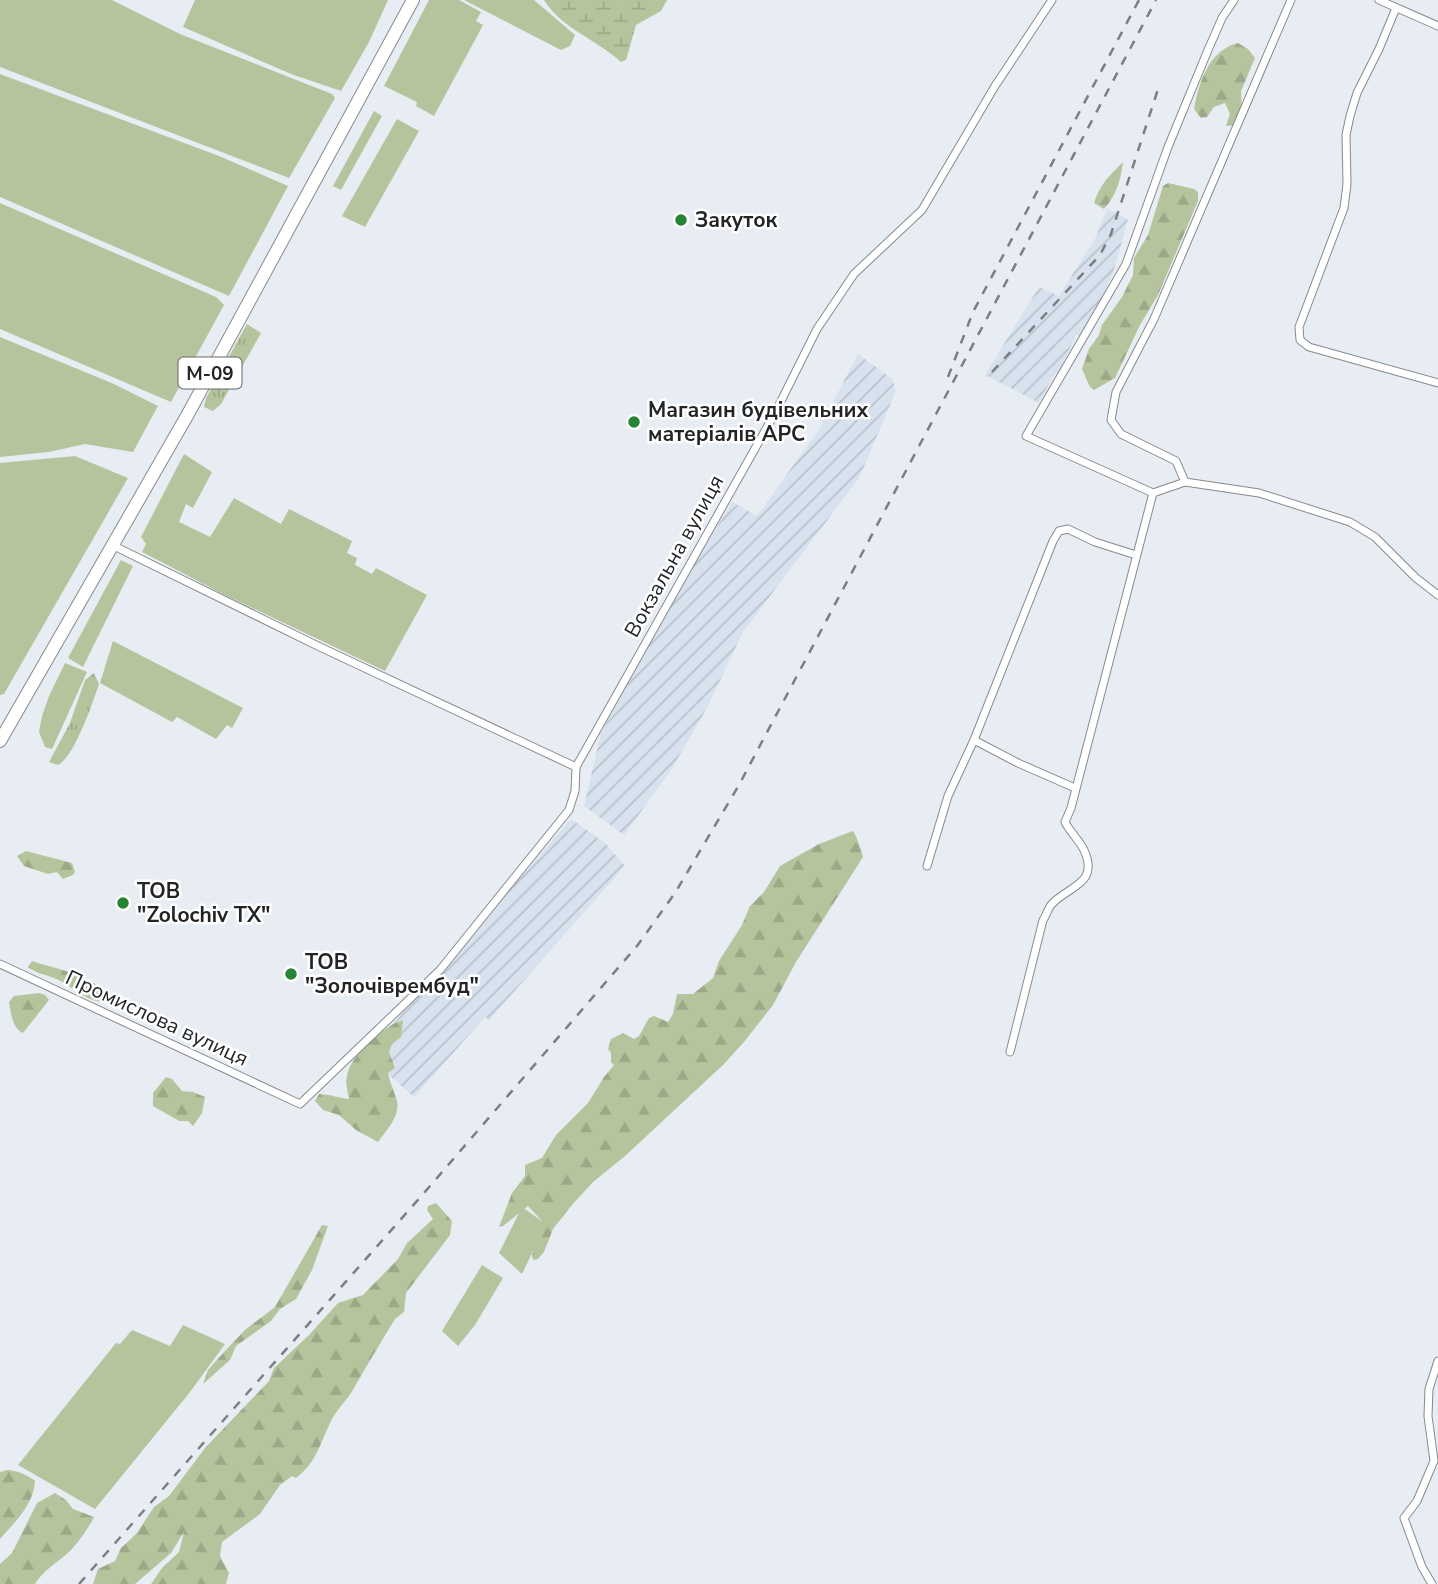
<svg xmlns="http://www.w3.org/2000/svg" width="1438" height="1584" font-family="'Nunito Sans',sans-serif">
  <defs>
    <pattern id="industrial-furrows" width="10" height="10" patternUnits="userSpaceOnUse" patternTransform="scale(1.75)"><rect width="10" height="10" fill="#d7e2ee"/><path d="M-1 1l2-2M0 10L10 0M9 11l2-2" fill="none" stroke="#b8c2cc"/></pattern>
    <pattern id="grass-tufts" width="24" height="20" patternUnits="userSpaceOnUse" patternTransform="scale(1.75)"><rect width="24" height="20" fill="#b6c49d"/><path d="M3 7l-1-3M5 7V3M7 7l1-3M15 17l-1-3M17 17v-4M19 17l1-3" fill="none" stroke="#9ca887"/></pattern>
    <pattern id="forest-firs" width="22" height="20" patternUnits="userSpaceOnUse" patternTransform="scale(1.75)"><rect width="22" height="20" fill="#b6c49d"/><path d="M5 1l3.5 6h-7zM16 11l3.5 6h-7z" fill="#9ca887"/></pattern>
    <pattern id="wetland-marsh" width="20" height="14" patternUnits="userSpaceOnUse" patternTransform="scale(1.75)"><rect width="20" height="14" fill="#b6c49d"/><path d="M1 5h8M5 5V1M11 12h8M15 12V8" fill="none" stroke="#9ca887"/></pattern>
  </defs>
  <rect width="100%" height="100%" fill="#e8edf3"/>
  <!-- industrial -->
  <g fill="url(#industrial-furrows)">
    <polygon points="1107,208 1128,220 1114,270 1103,296 1080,336 1076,335 1058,374 1055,373 1039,403 985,375 1039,287 1059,296 1096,237"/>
    <polygon points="858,354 892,379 896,391 859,478 743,632 707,708 671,770 624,835 584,806 601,733 691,569 732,502 757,516 818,431"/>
    <polygon points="571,819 605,843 625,866 489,1020 485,1017 414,1097 366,1055"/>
  </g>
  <!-- grass -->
  <g fill="url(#grass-tufts)">
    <polygon points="247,324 261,333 221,404 213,411 204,407 206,398"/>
    <path d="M 94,673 L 99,684 C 93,702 74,758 58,765 L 49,762 L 70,723 L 85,680 Z"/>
  </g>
  <!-- forest -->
  <g fill="url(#forest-firs)">
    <path d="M 1238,43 L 1248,49 L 1255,58 L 1241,91 L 1242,114 L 1238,125 L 1226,126 L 1230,114 L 1225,103 L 1214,107 L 1207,117 L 1201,118 L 1194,109 C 1199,82 1209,50 1238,43 Z"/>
    <path d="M 1123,162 C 1121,179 1116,196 1104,209 L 1094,203 C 1100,184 1110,175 1123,162 Z"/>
    <polygon points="1168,183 1194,189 1198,192 1198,201 1158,295 1140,325 1115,378 1094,390 1090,387 1082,369 1089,349 1099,335 1102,325 1122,297 1133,275 1134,258 1148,235 1163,186"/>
    <path d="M 853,831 C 856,834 862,853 863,857 L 796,962 L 773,1005 L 744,1042 L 723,1065 L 625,1156 L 593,1182 L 571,1206 L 553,1229 L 544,1252 L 538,1259 L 533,1260 L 532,1255 L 542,1221 L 528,1206 L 503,1226 L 499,1227 L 512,1193 L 525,1176 L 525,1165 L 542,1158 L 556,1135 L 588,1103 L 604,1077 L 614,1065 L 611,1062 L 611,1053 L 608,1049 L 611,1039 L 623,1033 L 634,1039 L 639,1036 L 649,1018 L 654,1016 L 668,1022 L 673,1014 L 677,994 L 693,994 L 713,978 L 719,961 L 742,925 L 750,906 L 764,892 L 780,866 L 819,844 Z"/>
    <polygon points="26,851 72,863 75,872 73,875 63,879 57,872 48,874 24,866 17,856"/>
    <path d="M 32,961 C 56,969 87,974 106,992 L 104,1002 C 86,1002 70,984 54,978 C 44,974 37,974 28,967 Z"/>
    <path d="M 39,993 L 45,995 L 49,1000 L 23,1033 C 12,1028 11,1013 9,1002 L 14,996 Z"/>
    <path d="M 403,1020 L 401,1037 L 392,1044 L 389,1052 L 395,1068 L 388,1073 C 390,1083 394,1091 397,1101 C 400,1116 387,1130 378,1142 L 356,1130 L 339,1115 L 323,1110 L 315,1101 L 319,1094 C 330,1094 338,1098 349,1099 C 348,1092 345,1083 347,1076 C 350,1055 384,1026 403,1020 Z"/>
    <polygon points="166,1077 172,1079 182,1091 193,1092 205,1097 202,1113 193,1126 188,1121 179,1121 153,1106 153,1093"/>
    <path d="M 436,1203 L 452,1221 L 450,1235 L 406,1293 L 404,1312 L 395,1319 C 381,1342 367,1365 354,1388 C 348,1399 338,1408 332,1419 C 321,1440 317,1463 296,1478 L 292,1476 L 280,1485 L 260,1514 L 222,1542 L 220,1556 L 229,1573 L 226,1584 L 151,1584 L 162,1568 L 179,1552 L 184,1532 L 171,1553 L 135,1584 L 93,1584 L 98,1569 L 115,1561 L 121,1548 L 137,1533 L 154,1507 L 169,1496 L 205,1448 L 269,1381 L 274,1368 L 309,1335 L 338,1303 L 363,1295 L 398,1259 L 407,1243 L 433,1219 L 427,1210 L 428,1206 Z"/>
    <polygon points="322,1225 328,1226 312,1270 296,1299 280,1309 271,1321 236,1346 230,1360 203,1384 208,1370 224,1352 246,1329 275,1307"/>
    <path d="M 7,1470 C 16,1470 28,1475 35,1481 C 34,1504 15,1522 0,1539 L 0,1472 Z"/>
    <path d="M 55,1493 L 66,1500 L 73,1509 L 94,1517 C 90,1526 76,1546 68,1553 C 56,1563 43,1571 35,1584 L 0,1584 L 0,1564 L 12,1553 L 37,1503 Z"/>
  </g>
  <!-- wetland -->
  <path fill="url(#wetland-marsh)" d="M 544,0 L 667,0 L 661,11 L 636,25 L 626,60 L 621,62 C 596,39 562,29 544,0 Z"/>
  <!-- garden -->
  <g fill="#b6c49d">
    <polygon points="0,0 112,0 180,34 332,94 335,98 289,178 0,67"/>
    <polygon points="195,0 388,0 369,42 341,91 291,74 183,27"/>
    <polygon points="429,0 459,0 481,12 476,21 483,25 434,116 416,106 417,102 384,86"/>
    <polygon points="464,0 534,0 575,35 570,46 561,50"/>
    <polygon points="0,74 219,156 288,186 229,296 0,197"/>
    <polygon points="374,111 382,116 341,190 333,186"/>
    <polygon points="397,119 419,131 365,227 342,216"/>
    <polygon points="0,203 216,297 224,305 171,402 0,329"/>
    <polygon points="0,337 114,384 158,406 133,452 85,444 49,452 0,457"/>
    <polygon points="184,454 212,472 193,508 186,504 179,522 210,537 234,498 281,524 289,509 352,541 347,553 357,558 355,565 372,574 376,568 427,595 385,671 227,596 142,552 146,544 141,537"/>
    <polygon points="75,456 128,478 4,694 0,695 0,463"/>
    <polygon points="121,560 133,566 83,667 68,658"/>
    <polygon points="113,641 243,708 232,728 227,725 216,739 177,717 172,722 100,683"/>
    <polygon points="65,663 87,672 52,749 45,747 39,732 42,716 49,696"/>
    <polygon points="522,1207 546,1224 522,1274 499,1253"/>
    <polygon points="482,1265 503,1278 475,1325 458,1346 442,1331"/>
    <polygon points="183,1325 225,1344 190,1392 95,1509 18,1465 116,1343 120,1344 132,1330 170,1346"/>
  </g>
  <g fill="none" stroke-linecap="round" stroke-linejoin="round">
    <!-- street casing -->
    <g stroke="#858a8f" stroke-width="9">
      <g id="street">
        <polyline points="1234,0 1222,18 1208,50 1168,147 1126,264 1026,436 1153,493 1185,482 1176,461 1121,434 1111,420 1116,392 1154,319 1291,0"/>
        <polyline points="1379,0 1438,26"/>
        <polyline points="1396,8 1379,49 1357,93 1350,116 1346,135 1347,184 1344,208 1299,327 1300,340 1309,347 1438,383"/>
        <polyline points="1185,482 1259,493 1350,522 1375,537 1416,578 1438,595"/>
        <polyline points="114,546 320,647 576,767"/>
        <polyline points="974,740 1018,763 1075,788"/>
        <polyline points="927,866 948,796 974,740 1053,541 1059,531 1068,529 1095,542 1136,555"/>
        <polyline points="0,964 300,1104 440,970 569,810 575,791 576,767 775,413 817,329 854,274 922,210 995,86 1052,0"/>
        <path d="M 1010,1052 L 1043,920 C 1046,916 1048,909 1051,905 C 1067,886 1100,885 1084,850 C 1079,840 1070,832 1065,822 L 1071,808 L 1153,493"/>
        <polyline points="1432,1584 1422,1567 1404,1518 1417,1501 1434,1461 1428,1416 1429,1389 1438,1361"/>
      </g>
    </g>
    <!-- highway casing -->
    <g stroke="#858a8f" stroke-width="14">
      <polyline id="highway" points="0,741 188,414 413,0"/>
    </g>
    <!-- street -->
    <use href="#street" stroke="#fff" stroke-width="7"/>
    <!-- highway -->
    <use href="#highway" stroke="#fff" stroke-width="12"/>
    <!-- rail -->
    <g stroke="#7b7e83" stroke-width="2.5" stroke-dasharray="9 9" stroke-linecap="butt">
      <polyline points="992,372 1100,255 1111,234 1160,83"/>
      <polyline points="948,377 973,312 1139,0"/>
      <polyline points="79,1584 424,1193 637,946 675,893 739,785 1156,0"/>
    </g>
  </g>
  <!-- markers -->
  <g fill="#268435" stroke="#fff" stroke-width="2.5">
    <circle cx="681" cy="220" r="7"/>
    <circle cx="634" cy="422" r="7"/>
    <circle cx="123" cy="903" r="7"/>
    <circle cx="291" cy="974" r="7"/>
  </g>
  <g text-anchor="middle" stroke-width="5" stroke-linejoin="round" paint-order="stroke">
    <!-- shield labels -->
    <rect fill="#fff" stroke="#646668" stroke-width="2" x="178.5" y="357.5" width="63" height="31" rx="5"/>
    <g font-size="19" font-weight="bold" fill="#222427">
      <text x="210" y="380">М-09</text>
    </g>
    <!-- poi labels -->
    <g font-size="21" font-weight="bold" fill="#222427" stroke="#fff" text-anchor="start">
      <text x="695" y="227">Закуток</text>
      <text x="648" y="417">Магазин будівельних<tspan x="648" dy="24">матеріалів APC</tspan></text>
      <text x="137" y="898">ТОВ<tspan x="137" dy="24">"Zolochiv TX"</tspan></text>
      <text x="305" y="969">ТОВ<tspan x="305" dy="24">"Золочіврембуд"</tspan></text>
    </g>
    <!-- street labels -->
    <g font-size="21" fill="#222427" stroke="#fff">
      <text transform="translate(674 556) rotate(-61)" y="7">Вокзальна вулиця</text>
      <text transform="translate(157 1018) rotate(25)" y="7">Промислова вулиця</text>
    </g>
  </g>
</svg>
